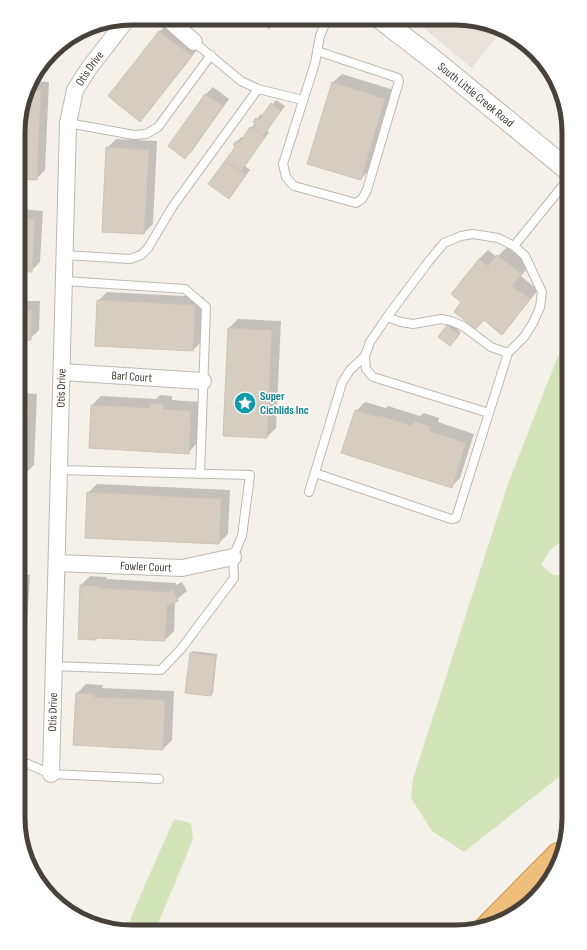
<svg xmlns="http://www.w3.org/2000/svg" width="587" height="950" font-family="'Sofia Sans Condensed',sans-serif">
  <rect width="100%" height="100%" fill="#f4f1eb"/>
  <!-- residential -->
  <polygon fill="#e7e2da" points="414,20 477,20 501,31 472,68"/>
  <!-- green -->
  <g fill="#d4e4b9">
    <polygon points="569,328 569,536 550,550 541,565 553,575 569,576 569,769 464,852 432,831 411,798 413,779 509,481"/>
    <polygon points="174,819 191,823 193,839 155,931 125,931"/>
  </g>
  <!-- shadow -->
  <g fill="#0003">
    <polygon points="169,22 200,46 149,111 140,120 109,96 160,31"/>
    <polygon points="342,74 394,90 370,169 361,179 332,83"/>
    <polygon points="31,81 49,82 45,170 36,179 19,178 19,118"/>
    <polygon points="213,87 229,99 192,151 185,158 169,146 206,94"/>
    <polygon points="276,100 285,106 267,131 269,132 245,166 250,170 229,198 210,184 237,146 237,142 241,137 243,138 255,123 257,119 261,114 263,116"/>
    <polygon points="116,139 157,141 153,224 144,233 107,148"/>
    <polygon points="19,209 43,211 40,262 31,271 19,270"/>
    <polygon points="507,247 530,265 521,276 538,290 511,324 502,333 485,320 476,328 462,302 479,259 488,250 497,257"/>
    <polygon points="107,292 204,297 202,341 193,350 98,301"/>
    <polygon points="19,301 40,301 39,330 30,339 19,339"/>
    <polygon points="238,319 281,321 276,428 267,437 229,328"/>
    <polygon points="450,324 461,332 452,343 439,337"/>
    <polygon points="19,393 37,394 34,465 25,474 18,474"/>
    <polygon points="160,395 172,396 172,400 200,402 197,443 188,453 92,405 101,396 156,399"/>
    <polygon points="365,402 386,408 388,406 420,416 424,413 439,418 438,422 474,434 460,478 451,487 356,411"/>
    <polygon points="97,484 230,490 228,534 219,543 88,493"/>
    <polygon points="18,575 30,575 27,625 18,634"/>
    <polygon points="90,576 107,577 106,579 176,583 176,585 182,582 187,591 175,601 174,631 165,640 98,637 96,639 79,638 81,585"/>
    <polygon points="193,651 217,654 213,693 211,695 191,653"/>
    <polygon points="18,683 23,684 21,731 18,733"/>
    <polygon points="86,684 103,685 102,688 174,691 172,740 163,749 77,693"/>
  </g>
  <!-- building -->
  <g fill="#d5ccc2" stroke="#cfc3b6">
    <polygon points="257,19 277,19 269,29"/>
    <polygon points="159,31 192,56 140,122 108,96"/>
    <polygon points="65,42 56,53 53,51 57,47"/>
    <polygon points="332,82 385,99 361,180 307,164"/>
    <polygon points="27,90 41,90 37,180 19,179 19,118"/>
    <polygon points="205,94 223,106 185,159 168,146"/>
    <polygon points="271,103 281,111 263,136 253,129 256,124 253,122 256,118 259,120"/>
    <polygon points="250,127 265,137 241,171 225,161 235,147 233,145 236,141 239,143"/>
    <polygon points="106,147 149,150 144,234 102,232"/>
    <polygon points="225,161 246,175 229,199 208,184"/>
    <polygon points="19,219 35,219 32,272 19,271"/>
    <polygon points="497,255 522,274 512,286 530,299 502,335 484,320 476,329 454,312 461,302 451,294 479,259 488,266"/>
    <polygon points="97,300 195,305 193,351 95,346"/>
    <polygon points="19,310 32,310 31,340 19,340"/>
    <polygon points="447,325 459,335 450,346 438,337"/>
    <polygon points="228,328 272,330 267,438 223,436"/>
    <polygon points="19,402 29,403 25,475 18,475"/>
    <polygon points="150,404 163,404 163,409 191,411 189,454 89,448 91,405 150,408"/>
    <polygon points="355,410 377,417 378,415 412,426 414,421 431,427 430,431 466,443 452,488 341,453"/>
    <polygon points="87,492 221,499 219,544 85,538"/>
    <polygon points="18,584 21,584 19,635 18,635"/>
    <polygon points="80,585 98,586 98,588 168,592 167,593 173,590 178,601 167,606 165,641 96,638 96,640 78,639"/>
    <polygon points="190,653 216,656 211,696 185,693"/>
    <polygon points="76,693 94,694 94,697 165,700 163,750 73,745"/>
  </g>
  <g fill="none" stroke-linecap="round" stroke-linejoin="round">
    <!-- service casing -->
    <g stroke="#bfb8af" stroke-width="10">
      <g id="service">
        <polyline points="194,42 241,81 258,89 303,100"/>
        <polyline points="317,51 398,78 399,81 367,190 362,199 356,203 294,186 286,177 283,164 315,63 320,36 327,19"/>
        <polyline points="68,123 134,135 146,134 158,127 211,55"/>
        <polyline points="514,246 569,178"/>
        <polyline points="65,255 130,259 141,255 148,248 173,206 258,89"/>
        <polyline points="64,281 185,289 206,307 200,474"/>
        <polyline points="387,317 401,322 413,324 441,319 451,321 463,326 491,347 508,353"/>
        <polyline points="315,473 451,519 456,518 489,413 373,377 366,369 365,356 370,342 387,317 429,261 444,243 461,236 473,234 498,238 514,246 525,256 542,292 540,307 533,323 524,337 508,353 489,413"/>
        <polyline points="309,492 342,383 350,370 365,356"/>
        <polyline points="53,666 161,670 181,649 234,578 233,557 242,536 250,475 59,470"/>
        <polyline points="18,763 28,764 51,774 159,779"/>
      </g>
    </g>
    <!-- minor casing -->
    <g stroke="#bfb8af" stroke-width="18">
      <g id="minor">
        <polyline points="167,18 194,42"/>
        <path id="s1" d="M 62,372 L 203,381"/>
        <path id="s2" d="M 57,563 L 182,568 L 233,557"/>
        <path id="s3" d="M 51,774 L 68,123 L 75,90 L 89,68 L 127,19"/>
      </g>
    </g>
    <!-- tertiary casing -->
    <g stroke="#bfb8af" stroke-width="22">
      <g id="tertiary">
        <path id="s4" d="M 382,20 L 435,61 L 569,171"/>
      </g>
    </g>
    <!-- motorway casing -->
    <g stroke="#ce924c" stroke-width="24">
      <polyline id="motorway" points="487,926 558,854"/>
    </g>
    <!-- service -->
    <use href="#service" stroke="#fff" stroke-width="8"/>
    <!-- minor -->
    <use href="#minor" stroke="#fff" stroke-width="16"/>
    <!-- tertiary -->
    <use href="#tertiary" stroke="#fff" stroke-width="20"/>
    <!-- motorway -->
    <use href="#motorway" stroke="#efbe7c" stroke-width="22"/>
  </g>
  <!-- icons -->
  <defs>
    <g id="sight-disc" transform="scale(1.15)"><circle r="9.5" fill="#0f9aa8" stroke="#fff"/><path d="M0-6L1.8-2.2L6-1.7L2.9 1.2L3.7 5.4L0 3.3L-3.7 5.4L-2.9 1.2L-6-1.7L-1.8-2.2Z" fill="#fff"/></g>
  </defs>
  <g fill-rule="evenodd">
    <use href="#sight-disc" x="245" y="403"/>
  </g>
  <g text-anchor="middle" stroke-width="3" stroke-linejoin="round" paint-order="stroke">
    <!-- street labels -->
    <g font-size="12" fill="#48413a" stroke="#fff">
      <text dy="4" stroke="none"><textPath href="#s3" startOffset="711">Otis Drive</textPath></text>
      <text dy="4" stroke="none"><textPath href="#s4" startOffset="120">South Little Creek Road</textPath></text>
      <text dy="4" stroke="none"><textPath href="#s1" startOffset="70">Barl Court</textPath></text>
      <text dy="4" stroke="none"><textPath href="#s3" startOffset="386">Otis Drive</textPath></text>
      <text dy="4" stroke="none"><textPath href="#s2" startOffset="89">Fowler Court</textPath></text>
      <text dy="4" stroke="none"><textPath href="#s3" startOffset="62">Otis Drive</textPath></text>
    </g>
    <!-- culture labels -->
    <g font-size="12" font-weight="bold" fill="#0d838f" stroke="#fff" text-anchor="start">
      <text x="260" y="400">Super<tspan x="260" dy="14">Cichlids Inc</tspan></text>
    </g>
  </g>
  <!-- crop -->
  <path d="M0 0H587V950H0ZM132 25H455A107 107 0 0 1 562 132V818A107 107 0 0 1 455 925H132A107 107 0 0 1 25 818V132A107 107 0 0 1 132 25Z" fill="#fff" fill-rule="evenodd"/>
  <path fill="none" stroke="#48413a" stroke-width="5" d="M132 25H455A107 107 0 0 1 562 132V818A107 107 0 0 1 455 925H132A107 107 0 0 1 25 818V132A107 107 0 0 1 132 25Z"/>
</svg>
